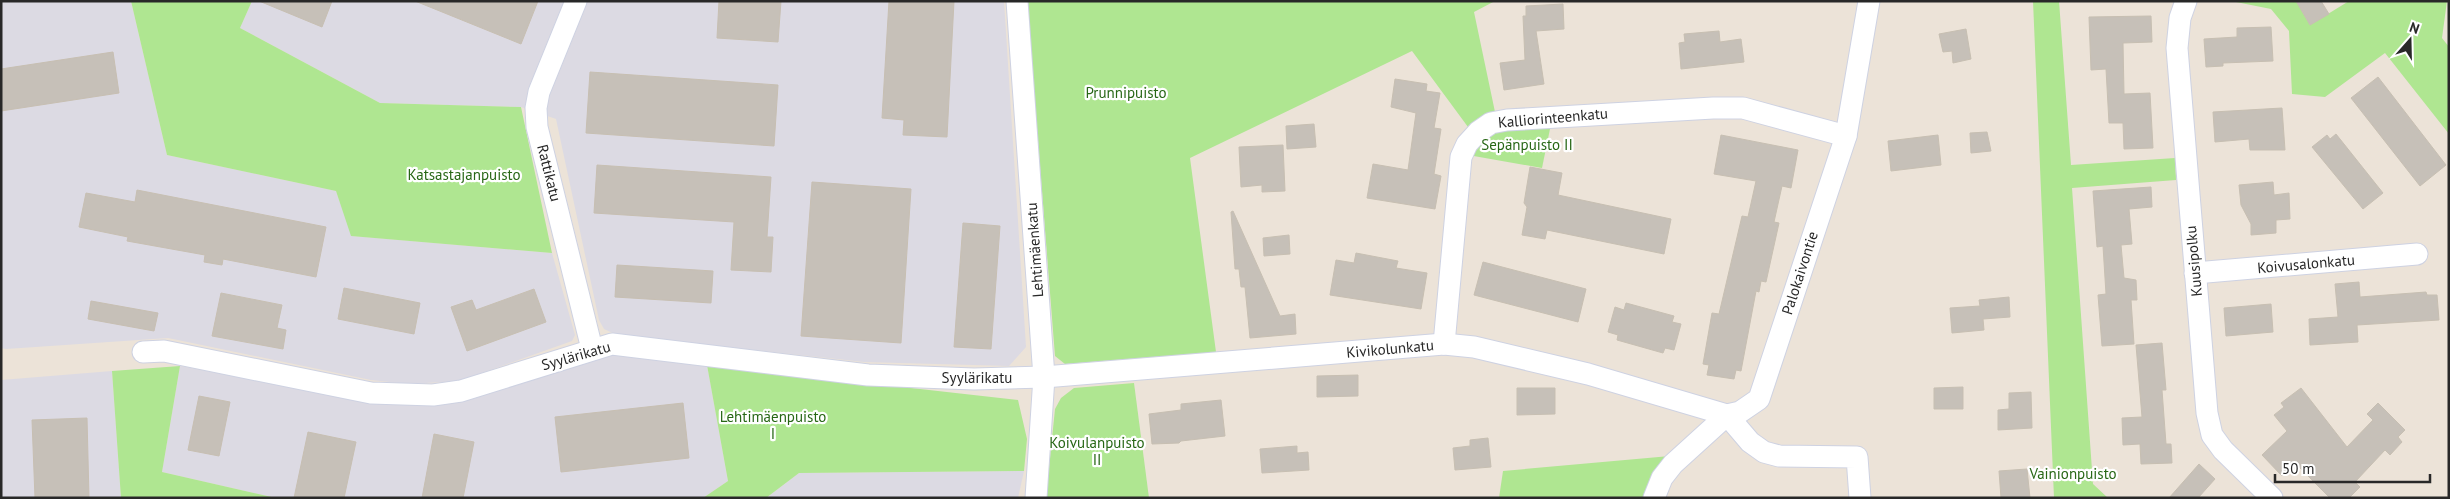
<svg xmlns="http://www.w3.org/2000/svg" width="2450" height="499" font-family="'PT Sans',sans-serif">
  <rect width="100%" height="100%" fill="#ece3d8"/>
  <!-- industrial -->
  <g fill="#dcdae3">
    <polygon points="1,1 131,1 167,155 336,191 352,236 552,253 575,335 572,341 459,381 409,384 371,380 168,338 6,349 1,348"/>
    <polygon points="252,1 1004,1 1026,347 1009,366 864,362 617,335 604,329 599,320 556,119 521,107 380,103 240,28"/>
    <polygon points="610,353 707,365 728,481 703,498 276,498 162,472 180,366 373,402 423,406 461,401"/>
    <polygon points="112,371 121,498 1,498 1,380"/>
    <polygon points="1024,471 1018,498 766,498 799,473"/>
  </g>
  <!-- green -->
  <g fill="#afe691">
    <polygon points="131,1 252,1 240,28 380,103 521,107 552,253 351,236 336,191 167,155"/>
    <polygon points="1027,1 1495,1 1474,12 1495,112 1481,117 1468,127 1412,51 1190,158 1216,352 1065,364 1055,356"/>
    <polygon points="2033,1 2059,1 2071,165 2175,158 2176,180 2072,188 2093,484 2108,498 2054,498"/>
    <polygon points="2231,1 2296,1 2310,25 2349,1 2447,1 2442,38 2449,47 2449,134 2385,53 2325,97 2292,94 2289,31 2271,9"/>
    <polygon points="1551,124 1542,168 1468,155 1484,134"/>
    <polygon points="707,365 1018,400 1027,439 1024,471 799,473 766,498 703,498 728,481"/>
    <polygon points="180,366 162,472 276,498 121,498 112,371"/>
    <polygon points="1134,383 1149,498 1046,498 1055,409 1061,398 1074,388"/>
    <polygon points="1670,456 1647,498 1499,498 1503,471"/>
  </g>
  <!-- building -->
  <g fill="#c6c0b8" stroke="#c7bfb2">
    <polygon points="259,1 332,1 322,27"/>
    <polygon points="415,1 538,1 521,44"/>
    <polygon points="719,1 781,1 778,42 717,38"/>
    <polygon points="889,1 954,1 947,137 903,135 904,120 882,118"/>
    <polygon points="2296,1 2321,1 2329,14 2310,25"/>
    <polygon points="1563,4 1564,29 1536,31 1544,84 1504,90 1500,63 1525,60 1523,16 1526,16 1526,6"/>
    <polygon points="2151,16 2152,42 2123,43 2124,94 2150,93 2153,148 2124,149 2123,123 2109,123 2106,69 2091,70 2089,17"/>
    <polygon points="2271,27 2273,61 2223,63 2223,66 2206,67 2204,39 2237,37 2237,28"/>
    <polygon points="1966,29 1971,59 1953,63 1952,51 1943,52 1939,34"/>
    <polygon points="1719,31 1720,42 1741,39 1744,62 1681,69 1679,43 1685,42 1684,34"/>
    <polygon points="113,52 119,93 1,111 1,69"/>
    <polygon points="590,72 778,85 774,146 586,133"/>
    <polygon points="2378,77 2446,165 2420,186 2351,98"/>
    <polygon points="1395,79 1427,84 1426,91 1440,93 1434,128 1441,129 1434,174 1441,176 1435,209 1367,198 1373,164 1408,170 1416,113 1391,107"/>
    <polygon points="2282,108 2285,150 2250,150 2249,139 2215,142 2213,112"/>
    <polygon points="1314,124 1316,147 1287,149 1286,126"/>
    <polygon points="1987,132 1991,151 1971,153 1970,133"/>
    <polygon points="2336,134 2383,193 2363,209 2312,147 2327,135 2330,139"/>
    <polygon points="1721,135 1798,150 1791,188 1782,186 1774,222 1779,223 1766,282 1761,281 1759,292 1756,291 1741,371 1736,370 1734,379 1707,375 1709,365 1703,364 1712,313 1719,314 1742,216 1748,217 1756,181 1714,174"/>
    <polygon points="1938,135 1941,165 1891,171 1888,141"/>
    <polygon points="1283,145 1285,191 1262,192 1262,185 1241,187 1239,147"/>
    <polygon points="597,165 771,177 767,237 773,237 771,272 731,270 734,222 594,213"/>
    <polygon points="1530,167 1562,173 1558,195 1671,219 1664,254 1547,230 1545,239 1522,235 1527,207 1524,203"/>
    <polygon points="812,182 911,189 901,343 801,336"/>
    <polygon points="2273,182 2274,195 2289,193 2290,219 2276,220 2276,233 2251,235 2251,224 2241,205 2239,185"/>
    <polygon points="2151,187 2152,207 2129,209 2132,244 2121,245 2124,278 2136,280 2137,300 2131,300 2134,344 2102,346 2098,295 2106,294 2103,246 2097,247 2093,191"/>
    <polygon points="137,190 326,227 316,277 223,259 222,265 204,262 205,255 127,241 128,237 79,227 86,193 135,202"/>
    <polygon points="1233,211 1280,316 1295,314 1296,334 1250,338 1245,287 1241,287 1239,269 1235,269 1231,212"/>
    <polygon points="963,223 1000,226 991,349 954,347"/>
    <polygon points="1289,235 1290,254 1264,256 1263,238"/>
    <polygon points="1356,253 1398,261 1396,268 1427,273 1421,309 1330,295 1336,260 1354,263"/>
    <polygon points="1483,262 1586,289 1578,322 1474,295"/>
    <polygon points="617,265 713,271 711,303 615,297"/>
    <polygon points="2359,282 2360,297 2426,292 2427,295 2437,295 2439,320 2357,325 2358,342 2310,345 2309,319 2338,317 2335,284"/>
    <polygon points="344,288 420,303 414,334 338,319"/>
    <polygon points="534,289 546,322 467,351 451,307 472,300 476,310"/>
    <polygon points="221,293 282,305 277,328 286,330 283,349 212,336"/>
    <polygon points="2009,297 2010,317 1983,319 1984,330 1952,333 1950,308 1980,306 1979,300"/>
    <polygon points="91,301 158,313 154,331 88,319"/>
    <polygon points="1626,303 1674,316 1672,322 1681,324 1674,350 1665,348 1663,353 1617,340 1618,335 1608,332 1615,307 1624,310"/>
    <polygon points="2271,304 2273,332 2226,336 2224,308"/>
    <polygon points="2162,343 2166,390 2162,390 2166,444 2171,444 2172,463 2141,464 2140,444 2123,445 2122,418 2142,417 2136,345"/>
    <polygon points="1358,375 1358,396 1317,397 1317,376"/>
    <polygon points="1963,387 1963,409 1934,409 1934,388"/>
    <polygon points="1517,388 1555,388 1555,414 1517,415"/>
    <polygon points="2301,388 2347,447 2373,420 2367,414 2378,403 2405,430 2398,437 2402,442 2390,455 2385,450 2355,482 2360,487 2349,498 2330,498 2295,463 2282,476 2262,455 2287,431 2274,415 2284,407 2281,403"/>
    <polygon points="2031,392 2032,428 1998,430 1998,410 2009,409 2009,393"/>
    <polygon points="199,396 230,402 219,456 188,450"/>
    <polygon points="1221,400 1225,436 1181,441 1179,443 1152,444 1149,414 1181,410 1181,404"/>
    <polygon points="683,403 689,458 561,472 555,417"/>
    <polygon points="87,418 89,498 35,498 32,420"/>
    <polygon points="308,432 356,442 344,498 294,498"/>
    <polygon points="434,434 474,442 463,498 422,498"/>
    <polygon points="1488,438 1491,467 1455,470 1453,448 1470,446 1470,440"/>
    <polygon points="1297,446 1297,453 1308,452 1309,470 1262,473 1260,449"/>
    <polygon points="2199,464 2215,479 2198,498 2169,498"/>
    <polygon points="2027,469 2030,498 2001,498 1999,471"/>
  </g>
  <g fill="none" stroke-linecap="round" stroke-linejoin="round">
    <!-- minor casing -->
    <g stroke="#ced2e2" stroke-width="23">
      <g id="minor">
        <polyline points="576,1 539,92 536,108 537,127 592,349"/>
        <polyline points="1017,1 1044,377 1036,498"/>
        <polyline points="2186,1 2180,18 2177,48 2207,413 2212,435 2223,450 2272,498"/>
        <polyline points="2195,273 2417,254"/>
        <polyline points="1444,344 1461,157 1467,144 1478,132 1491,123 1507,120 1713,108 1743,108 1846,136"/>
        <polyline points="143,352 164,351 371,393 433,395 461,391 612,344 868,375 974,379 1044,377 1444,344 1474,347 1588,374 1727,415 1750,442 1764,452 1779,456 1857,457 1860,498"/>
        <polyline points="1654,498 1662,478 1673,464 1727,415 1740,412 1759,399 1846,136 1869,1"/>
      </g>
    </g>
    <!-- minor -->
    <use href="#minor" stroke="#fff" stroke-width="21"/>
  </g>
  <g text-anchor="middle" stroke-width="4.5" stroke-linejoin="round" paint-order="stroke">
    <!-- park labels -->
    <g font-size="15" fill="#276715" stroke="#fff">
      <text x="1126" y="98">Prunnipuisto</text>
      <text x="1527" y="150">Sepänpuisto II</text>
      <text x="464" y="180">Katsastajanpuisto</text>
      <text x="773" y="422">Lehtimäenpuisto<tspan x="773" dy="17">I</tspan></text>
      <text x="1097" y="448">Koivulanpuisto<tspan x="1097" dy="17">II</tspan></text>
      <text x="2073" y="479">Vainionpuisto</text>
    </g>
    <!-- street labels -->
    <g font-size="15" fill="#282828" stroke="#fff">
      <text transform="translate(1553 118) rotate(-5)" y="5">Kalliorinteenkatu</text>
      <text transform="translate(549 173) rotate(76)" y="5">Rattikatu</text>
      <text transform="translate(1035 250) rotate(-94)" y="5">Lehtimäenkatu</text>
      <text transform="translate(2194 261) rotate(-95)" y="5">Kuusipolku</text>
      <text transform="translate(2306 264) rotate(-5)" y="5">Koivusalonkatu</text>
      <text transform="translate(1800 273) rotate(-72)" y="5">Palokaivontie</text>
      <text transform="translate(1390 349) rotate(-5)" y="5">Kivikolunkatu</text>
      <text transform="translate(576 356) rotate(-16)" y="5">Syylärikatu</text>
      <text x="977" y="383">Syylärikatu</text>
    </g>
  </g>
  <!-- border -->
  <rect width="2450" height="499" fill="none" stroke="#282828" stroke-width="5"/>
  <!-- north arrow -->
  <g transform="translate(2410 40) rotate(20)" stroke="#ffffff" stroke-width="4" paint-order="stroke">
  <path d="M0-4L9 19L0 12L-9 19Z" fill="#282828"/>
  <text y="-8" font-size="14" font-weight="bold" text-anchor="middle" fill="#282828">N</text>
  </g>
  <!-- scale -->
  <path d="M2275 474v8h155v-8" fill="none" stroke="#282828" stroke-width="2.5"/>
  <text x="2282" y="474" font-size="15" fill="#282828" stroke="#ffffff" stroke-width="4" paint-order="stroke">50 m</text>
</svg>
